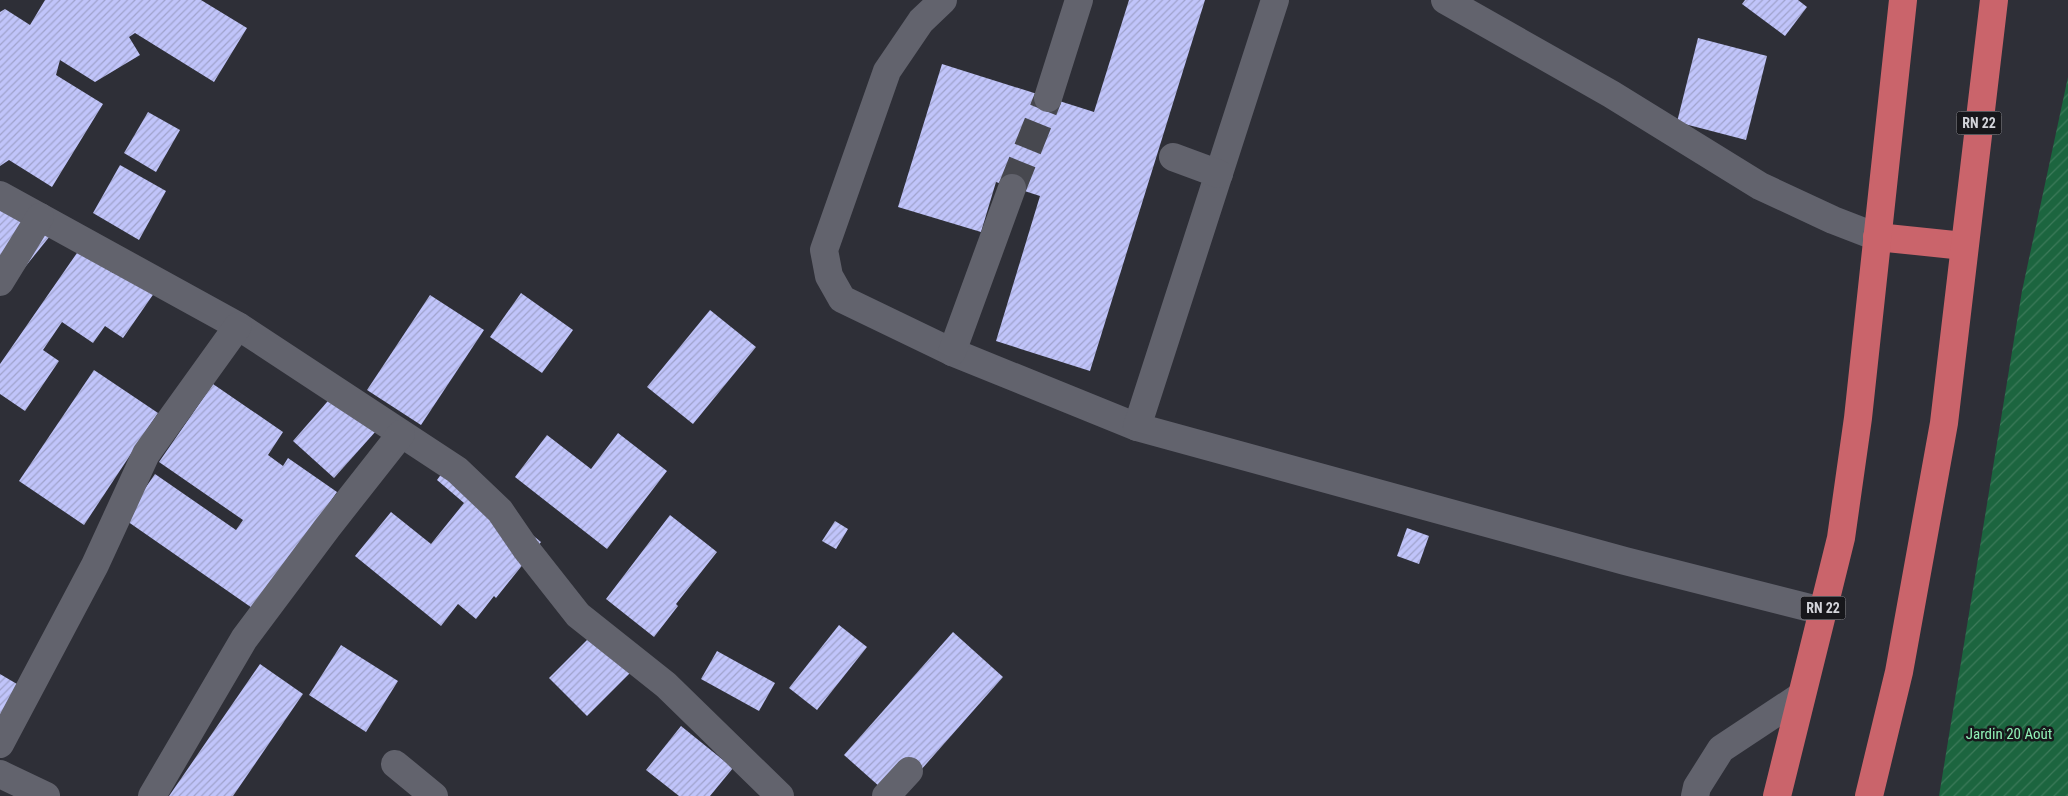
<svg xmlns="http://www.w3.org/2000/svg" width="2068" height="796" font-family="'Roboto Condensed',sans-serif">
  <defs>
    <pattern id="garden-furrows" width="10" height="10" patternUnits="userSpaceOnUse" patternTransform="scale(1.25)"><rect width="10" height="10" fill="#1c653f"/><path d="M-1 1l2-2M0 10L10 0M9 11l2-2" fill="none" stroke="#3c7a5a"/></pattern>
    <pattern id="building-hatch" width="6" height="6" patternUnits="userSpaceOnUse" patternTransform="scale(1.25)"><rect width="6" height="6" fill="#c0c4fa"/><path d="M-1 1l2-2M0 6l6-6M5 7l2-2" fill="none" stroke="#a0a3cc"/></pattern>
  </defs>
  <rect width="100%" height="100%" fill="#2e2f37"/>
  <!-- garden -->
  <polygon fill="url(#garden-furrows)" points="2068,77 2068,796 1939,796 2022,291"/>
  <!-- building -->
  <g fill="url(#building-hatch)">
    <polygon points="45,0 201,0 247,28 214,82 135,33 129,37 140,55 95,82 60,60 56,75 103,104 52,187 9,160 0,166 0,12 5,9 30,25"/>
    <polygon points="1129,0 1205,0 1090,371 996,341 1040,196 996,182 981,232 898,207 942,64 1094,112"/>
    <polygon points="1745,0 1798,0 1807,7 1785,36 1742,4"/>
    <polygon points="1698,38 1767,56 1746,140 1677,122"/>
    <polygon points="148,112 180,130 156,172 124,153"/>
    <polygon points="120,165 166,191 139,240 93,213"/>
    <polygon points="0,203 54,231 9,287 0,280"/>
    <polygon points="79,250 113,273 120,263 157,289 123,338 105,326 93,343 62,322 43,350 59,361 25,411 0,394 0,364"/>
    <polygon points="521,293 573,330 542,373 490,337"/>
    <polygon points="430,295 484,330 421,425 367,390"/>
    <polygon points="710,310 756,347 693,424 647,387"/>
    <polygon points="94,370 158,413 84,525 19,481"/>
    <polygon points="213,384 283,432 268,455 283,466 288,458 337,492 255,610 124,519 155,474 236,530 243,520 159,462"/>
    <polygon points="334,394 376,431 334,478 293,441"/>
    <polygon points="618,433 667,471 607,549 515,477 547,435 591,469"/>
    <polygon points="447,466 541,542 496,598 494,596 476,619 458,604 441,626 355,556 391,512 431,544 464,503 437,480"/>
    <polygon points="670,515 717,552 676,604 678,606 654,637 606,599"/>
    <polygon points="835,521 848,529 836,549 822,541"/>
    <polygon points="1407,528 1429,536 1419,564 1397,556"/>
    <polygon points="839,625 867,647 817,710 789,688"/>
    <polygon points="601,626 639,664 587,716 549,678"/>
    <polygon points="953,632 1003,677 920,771 880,787 844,755"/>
    <polygon points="341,645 398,681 366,732 309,695"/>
    <polygon points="717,651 775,683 759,711 701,679"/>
    <polygon points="260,664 303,694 233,796 169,796"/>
    <polygon points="0,674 22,687 0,723"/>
    <polygon points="681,726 733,768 710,796 679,796 646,770"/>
  </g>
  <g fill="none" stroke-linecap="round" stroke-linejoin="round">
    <!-- minor-tunnel -->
    <polyline stroke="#47484f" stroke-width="28" stroke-dasharray="28 14" stroke-linecap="butt" points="1012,188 1048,98"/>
    <!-- minor -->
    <g stroke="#62636d" stroke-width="28">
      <polyline points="943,0 921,21 887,71 824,250 829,276 842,299 952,352 1137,427"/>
      <polyline points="1275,0 1137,427 1625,561 1822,611"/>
      <polyline points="1445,0 1611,94 1760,186 1833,220 1877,237"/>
      <polyline points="1048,98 1079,0"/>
      <polyline points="1173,157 1219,174"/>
      <polyline points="0,195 238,326 457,470 500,511 526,549 578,615 666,685 780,796"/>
      <polyline points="0,282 40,217"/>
      <polyline points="952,352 1012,188"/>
      <polyline points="0,744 95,565 146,454 238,326"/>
      <polyline points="395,764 434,796"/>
      <polyline points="0,774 46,796"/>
      <polyline points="152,796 244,639 327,528 401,434"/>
      <polyline points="886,796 909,771"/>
      <polyline points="1695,796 1697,787 1721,749 1801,696"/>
    </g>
    <!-- highway -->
    <g stroke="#ca646b" stroke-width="28">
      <polyline points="1877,237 1964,246"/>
      <polyline points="1777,796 1841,538 1858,418 1903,0"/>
      <polyline points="1869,796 1899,672 1944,423 1994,0"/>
    </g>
  </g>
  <g text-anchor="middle" stroke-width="5" stroke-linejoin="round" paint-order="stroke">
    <!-- shield labels -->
    <g fill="#17171b" stroke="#9b9ba1" stroke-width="1">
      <rect x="1956.5" y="111.5" width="45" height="23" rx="4"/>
      <rect x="1800.5" y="596.5" width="45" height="23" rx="4"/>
    </g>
    <g font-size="14" font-weight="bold" fill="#d3d4da">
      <text x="1979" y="128">RN 22</text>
      <text x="1823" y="613">RN 22</text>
    </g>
    <!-- park labels -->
    <g font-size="15" fill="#90f1b6" stroke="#17171b">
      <text x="2009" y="739">Jardin 20 Août</text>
    </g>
  </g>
</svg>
